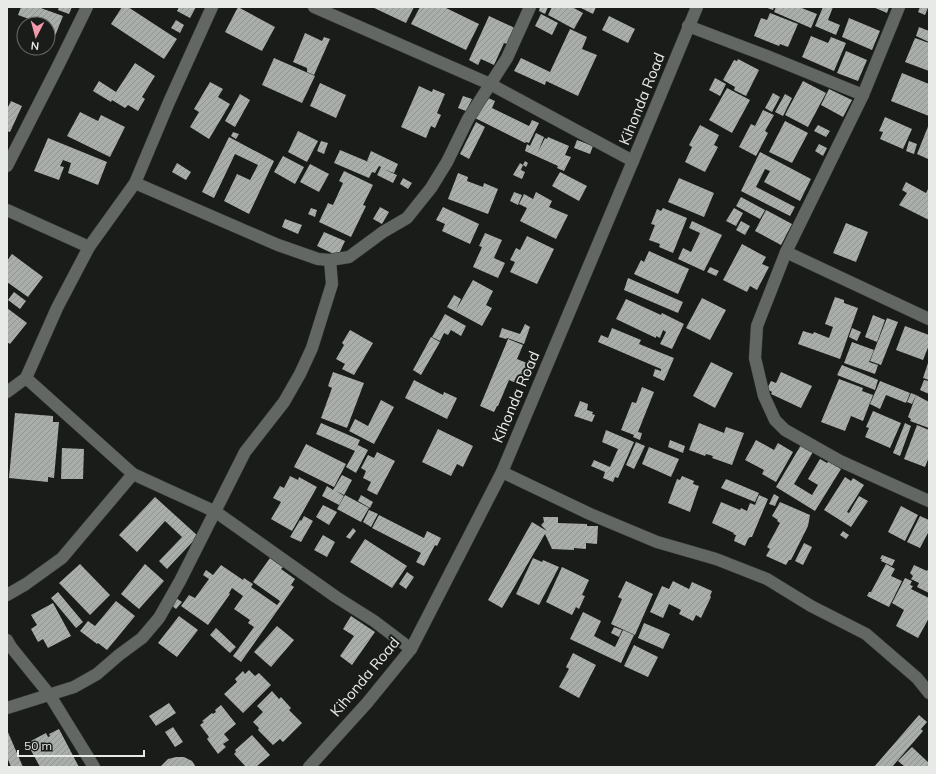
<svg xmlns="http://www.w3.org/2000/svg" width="936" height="774" font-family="Mulish,sans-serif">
  <defs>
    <pattern id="building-hatch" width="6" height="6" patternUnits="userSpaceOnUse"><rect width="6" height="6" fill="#aaaeaa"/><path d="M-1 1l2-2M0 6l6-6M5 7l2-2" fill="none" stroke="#919491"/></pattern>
  </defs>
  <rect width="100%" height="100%" fill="#191c19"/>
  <!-- building -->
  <g fill="url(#building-hatch)">
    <polygon points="21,7 38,7 63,16 51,46 48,45 48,24 27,24 29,19 18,15"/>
    <polygon points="59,7 72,7 69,14 58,10"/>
    <polygon points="122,7 128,7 177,39 164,59 111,24"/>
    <polygon points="179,7 196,7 190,18 177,11"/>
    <polygon points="238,7 275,27 262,51 225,32"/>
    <polygon points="372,7 414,7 406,23"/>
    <polygon points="420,7 444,7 479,24 466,50 411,24"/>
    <polygon points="540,7 548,7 545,14 539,11"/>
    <polygon points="552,7 572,7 583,13 574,29 548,15"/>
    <polygon points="579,7 596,7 593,14"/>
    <polygon points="765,7 774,7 773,10"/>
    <polygon points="776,7 799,7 817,14 811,28 774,12"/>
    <polygon points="823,7 833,7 828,20 840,25 836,35 815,26"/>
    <polygon points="873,7 889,7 887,13"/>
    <polygon points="920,7 928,8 925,15 918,12"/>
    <polygon points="770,13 798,24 788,47 780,44 779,46 754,36 761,18 767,20"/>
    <polygon points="541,14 558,23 552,35 535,26"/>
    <polygon points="489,16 515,28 507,44 504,43 494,65 481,59 478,65 469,60"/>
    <polygon points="609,16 635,29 628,43 602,30"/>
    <polygon points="849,18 880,31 872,50 842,37"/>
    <polygon points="176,20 184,25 180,33 171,28"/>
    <polygon points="919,27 929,31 929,42 916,36"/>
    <polygon points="570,29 587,37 582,49 597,55 578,96 546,81 545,85 514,71 521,58 550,72"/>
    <polygon points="305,33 322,41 324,37 330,39 314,75 307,72 307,68 293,62"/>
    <polygon points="811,36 828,43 831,37 846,43 834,71 802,57"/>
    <polygon points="915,38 929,43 929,71 905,62"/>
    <polygon points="846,51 867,60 858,81 837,73"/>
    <polygon points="274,58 315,76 302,103 262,85"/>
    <polygon points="738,59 759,70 746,96 734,90 735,87 723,80 734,60 737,61"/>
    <polygon points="135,63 155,76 142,97 145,99 138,111 128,105 125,108 112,100 111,102 93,91 99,81 116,92"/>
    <polygon points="902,73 929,84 929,116 891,101"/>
    <polygon points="715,78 726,84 720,96 709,90"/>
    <polygon points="803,81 826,93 808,127 785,115"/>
    <polygon points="210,82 223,89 218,97 230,104 209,139 190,127 199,112 194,109"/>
    <polygon points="320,83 346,95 336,118 310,106"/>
    <polygon points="419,86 432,92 433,89 445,94 437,113 441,115 435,128 431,126 426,138 401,127"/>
    <polygon points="727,88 750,100 732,133 709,120"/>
    <polygon points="829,89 852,100 843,117 821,105"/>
    <polygon points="773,93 780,97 772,112 765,108"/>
    <polygon points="240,94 250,100 235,127 225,121"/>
    <polygon points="785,94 792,98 783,116 775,112"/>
    <polygon points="463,96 472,99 466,111 458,108"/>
    <polygon points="486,97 495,101 492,108 531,127 529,126 532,120 539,123 529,143 526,142 525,143 475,118"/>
    <polygon points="11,101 22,106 10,132 7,131 7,109"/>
    <polygon points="763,110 774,115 765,131 768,133 756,156 739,147 751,124 755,126"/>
    <polygon points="80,112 98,121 101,115 125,127 110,157 67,136"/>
    <polygon points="885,117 912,129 903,149 880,139 883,132 879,131"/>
    <polygon points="785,121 808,133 792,163 769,152"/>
    <polygon points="476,122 485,127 469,159 460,154"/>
    <polygon points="929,124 929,156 928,159 917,154"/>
    <polygon points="700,125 719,135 714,145 718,147 705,172 685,162 692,147 689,145"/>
    <polygon points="818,125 830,131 826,137 814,131"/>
    <polygon points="298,131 318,141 307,162 288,152"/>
    <polygon points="233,132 239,134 236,139 231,136"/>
    <polygon points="536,133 544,137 538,152 545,138 547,139 548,137 569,146 565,155 571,157 564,171 557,168 558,166 525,151 527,144 530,146"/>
    <polygon points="229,137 274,161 249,214 224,201 237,174 250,180 258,165 235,154 214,198 202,192"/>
    <polygon points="48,138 107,162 98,185 68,173 71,163 63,160 60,166 64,167 59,180 34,171"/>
    <polygon points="577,140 593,146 590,154 574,148"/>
    <polygon points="321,141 328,143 324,154 317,151"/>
    <polygon points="909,141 917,144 914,154 906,151"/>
    <polygon points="819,144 827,148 823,156 815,151"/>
    <polygon points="340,150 371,163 367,161 371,151 398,164 394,173 383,169 397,175 393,183 377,175 381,167 379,166 375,173 372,172 369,178 334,163"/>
    <polygon points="760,152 811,179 800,201 764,182 770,171 765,169 756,187 795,207 790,216 741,191"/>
    <polygon points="283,156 304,167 295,184 274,172"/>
    <polygon points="525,161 528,163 526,167 523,165"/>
    <polygon points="177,163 191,172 186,180 172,172"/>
    <polygon points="520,163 523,165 521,170 525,172 522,179 513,175"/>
    <polygon points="310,164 329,174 319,192 300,182"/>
    <polygon points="344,171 373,185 363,205 366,206 351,237 319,222 328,203 333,205 343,183 339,181"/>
    <polygon points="560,172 587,186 579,201 552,186"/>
    <polygon points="458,173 468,177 467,181 483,187 484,183 498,189 488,214 448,199"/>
    <polygon points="403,178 412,183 408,189 400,184"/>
    <polygon points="679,178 714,193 704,217 668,202"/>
    <polygon points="906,182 926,193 929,187 929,220 899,205 907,193 902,190"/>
    <polygon points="514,192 522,195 518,205 510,201"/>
    <polygon points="536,192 552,201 549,207 568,215 556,239 520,221 527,208 519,204 524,194 533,199"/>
    <polygon points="741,197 765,210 760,219 736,206"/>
    <polygon points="380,207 389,212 382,224 373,219"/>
    <polygon points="443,207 479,224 470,244 442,231 445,224 436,220"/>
    <polygon points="311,208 317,210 315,217 308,214"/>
    <polygon points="663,208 687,218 673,253 659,247 660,244 649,240 655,225 651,224 657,209 661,211"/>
    <polygon points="734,208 743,213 736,226 726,221"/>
    <polygon points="766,210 792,224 781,245 755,231"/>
    <polygon points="285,219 302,225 298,234 282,227"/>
    <polygon points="692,221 722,235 704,271 678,259 683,248 691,252 700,233 689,228"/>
    <polygon points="741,221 750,226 745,235 736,230"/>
    <polygon points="846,223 868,232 856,262 833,253"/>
    <polygon points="324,232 345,241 338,256 317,246"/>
    <polygon points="485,233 502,240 494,258 505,263 498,278 473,267 482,247 479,246"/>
    <polygon points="527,236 554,249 537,284 510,272 515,262 510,260 516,248 520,250"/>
    <polygon points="742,244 766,257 762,264 769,267 757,290 750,286 747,292 723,280"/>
    <polygon points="649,251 689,269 678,294 634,274 641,260 644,262"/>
    <polygon points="12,254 43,277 28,297 7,282 7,261"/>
    <polygon points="710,267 719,271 716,276 707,272"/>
    <polygon points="628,278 683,302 678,313 624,290"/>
    <polygon points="473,280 493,291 486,305 492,308 482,326 447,307 454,295 461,299 456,310"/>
    <polygon points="14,292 26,301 20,309 8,300"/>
    <polygon points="835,297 844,300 844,303 858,308 840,359 798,344 803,331 813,334 814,332 829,338 833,327 825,324"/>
    <polygon points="702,298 726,310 710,340 686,328"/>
    <polygon points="626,299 661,315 662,313 684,324 672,349 660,344 666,332 663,330 660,338 656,336 656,338 616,319"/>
    <polygon points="7,308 27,323 10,344 7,342"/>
    <polygon points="445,314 466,326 461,336 451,330 448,335 444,333 440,341 432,337"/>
    <polygon points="873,315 885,320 877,342 865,337"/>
    <polygon points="887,318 898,322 881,365 870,361"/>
    <polygon points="525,324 530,327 524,344 507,338 506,339 499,337 502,328 520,334"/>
    <polygon points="905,326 929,335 929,345 923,360 896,350"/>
    <polygon points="612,328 641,340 639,344 674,358 664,381 653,376 655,369 661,371 661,369 598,342 601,335 608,338"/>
    <polygon points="852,328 861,332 857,341 849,337"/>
    <polygon points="350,330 373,343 354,375 342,369 345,364 336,359 344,345 342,343"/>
    <polygon points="431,337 440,342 421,375 413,370"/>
    <polygon points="508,339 523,345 517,359 532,365 523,386 509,380 498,406 497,406 494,412 480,406"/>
    <polygon points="852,342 874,350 869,362 878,365 875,374 844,363"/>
    <polygon points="929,360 929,380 923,378"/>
    <polygon points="711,362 733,373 715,408 693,396"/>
    <polygon points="842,365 878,380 875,390 837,375"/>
    <polygon points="333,372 364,383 347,428 321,418 332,388 328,386"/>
    <polygon points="781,372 812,386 801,408 771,394 772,392 767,389 771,381 776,383"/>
    <polygon points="839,379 863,388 862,391 873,395 863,421 851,416 845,431 821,422"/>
    <polygon points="414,380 443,395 444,392 457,398 447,419 405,398"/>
    <polygon points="924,380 929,381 929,394 920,390"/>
    <polygon points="880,381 910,393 906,403 886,395 880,409 870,404"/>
    <polygon points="642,387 654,392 638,432 642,433 640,440 633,437 634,435 621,430 632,402 636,403"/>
    <polygon points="911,393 916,395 912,404 907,402"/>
    <polygon points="916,395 929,402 929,428 910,421 911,419 908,417"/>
    <polygon points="381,400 394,407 374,444 349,431 355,419 368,426"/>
    <polygon points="580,401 588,404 587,410 593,412 592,414 595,415 592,422 574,416"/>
    <polygon points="873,411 901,423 890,448 865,437 869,428 866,427"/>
    <polygon points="15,413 53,416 53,422 59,422 54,478 48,477 48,482 9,478"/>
    <polygon points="321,423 360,440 356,449 358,445 368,450 356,473 346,467 355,451 316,434"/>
    <polygon points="699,423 724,433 726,427 744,433 732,465 712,458 713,456 706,454 705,456 689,450"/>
    <polygon points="905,423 911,426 900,456 893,453"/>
    <polygon points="917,425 929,430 929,457 925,467 904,459"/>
    <polygon points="438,429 473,446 463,467 457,464 451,476 422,462"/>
    <polygon points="606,430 634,442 618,478 615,477 613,482 603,478 605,472 591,466 594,460 610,467 618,449 602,442"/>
    <polygon points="670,440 685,446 683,453 668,447"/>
    <polygon points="756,440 774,450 778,443 793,452 776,482 762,474 764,470 745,460"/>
    <polygon points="636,442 645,446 634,469 626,465"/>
    <polygon points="306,444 346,464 334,487 294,467"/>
    <polygon points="801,445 813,452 794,484 812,495 818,485 808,479 820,459 827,463 829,461 841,469 815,511 776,487"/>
    <polygon points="649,447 679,459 671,477 642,464"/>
    <polygon points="62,448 84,449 83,479 61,479"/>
    <polygon points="377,452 395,461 377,495 367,490 371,482 363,478 366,471 361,468 368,455 374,458"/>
    <polygon points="342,475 352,480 344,495 336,491 344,496 339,505 322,496 327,486 333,490"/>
    <polygon points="290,476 298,480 299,477 317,487 292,531 271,519 281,502 273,498 280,486 284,488"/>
    <polygon points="682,476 694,481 693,484 699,486 690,512 668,503 677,479 680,480"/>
    <polygon points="845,477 851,481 853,478 864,485 847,512 849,513 859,496 868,501 851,527 824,510"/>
    <polygon points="726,479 759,493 755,502 721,488"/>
    <polygon points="774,494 779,497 775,506 769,504"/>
    <polygon points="345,495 369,508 361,522 337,509"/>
    <polygon points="361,495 373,502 370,508 358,501"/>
    <polygon points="759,495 768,499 752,537 750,537 748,539 745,546 734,541 736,535 733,534 734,533 712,523 721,502 740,510 741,508 747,511 750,503 755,505"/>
    <polygon points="155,497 198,536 167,569 159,561 182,537 165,521 137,552 119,535"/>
    <polygon points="780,502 810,515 808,526 791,560 789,560 786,565 766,556 770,549 767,547 780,523 777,521 778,520 772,516"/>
    <polygon points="323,505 337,512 329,525 316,517"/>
    <polygon points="901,506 918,515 905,541 888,532"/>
    <polygon points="369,510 378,514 371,527 363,522"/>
    <polygon points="379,515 424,538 427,531 441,538 437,546 435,545 424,566 416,562 421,553 372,528"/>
    <polygon points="304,516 313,521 301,542 290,537 300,520 301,521"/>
    <polygon points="920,516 929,520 929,531 920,548 907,542"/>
    <polygon points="543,517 558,517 558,523 587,524 587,526 598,526 597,544 586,543 586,549 574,548 574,550 552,549 545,534 502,608 488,600 532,522 547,531 541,525 544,522"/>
    <polygon points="353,528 356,531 350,539 346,537"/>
    <polygon points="843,531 849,535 846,539 840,535"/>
    <polygon points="323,535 335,542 327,557 314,550"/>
    <polygon points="365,539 407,566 392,588 350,562"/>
    <polygon points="804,543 812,547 803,565 795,561"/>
    <polygon points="882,555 895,560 892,566 881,561 882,559 880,559"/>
    <polygon points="270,558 283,567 281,569 295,579 291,585 294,587 241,662 233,656 254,627 248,623 250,620 234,609 243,596 232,588 229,593 230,594 208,625 181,606 189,595 195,598 209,579 203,575 206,570 213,575 221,565 243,580 244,578 253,584 251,587 277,605 280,601 253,582"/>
    <polygon points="533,558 542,562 543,560 559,567 539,605 516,594"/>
    <polygon points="80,564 110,595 90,615 59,583"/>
    <polygon points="145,564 164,581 139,609 121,594"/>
    <polygon points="886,564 895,569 891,576 902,581 889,607 867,596 869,592 871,592"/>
    <polygon points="914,565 927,571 929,568 929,593 917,587 919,583 911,579 913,576 910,573"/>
    <polygon points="562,567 589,580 582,595 585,596 579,609 576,607 572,615 546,602"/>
    <polygon points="407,572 414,577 406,589 399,584"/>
    <polygon points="905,578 912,581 910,585 913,586 911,589 929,598 928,600 929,601 929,618 918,638 896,626 904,610 892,603"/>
    <polygon points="626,581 653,594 635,635 611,624 622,599 618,597"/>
    <polygon points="673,581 689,589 692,582 712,591 710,596 711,597 701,618 696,615 693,621 679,614 681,610 669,604 663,618 650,612 662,586 669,589"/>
    <polygon points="58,592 83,622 76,628 51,598"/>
    <polygon points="176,598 182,602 176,609 171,605"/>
    <polygon points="116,601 135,616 107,650 98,643 97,644 80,631 88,621 95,626"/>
    <polygon points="53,603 71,636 48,648 43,639 38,642 31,629 37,625 31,615"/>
    <polygon points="583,612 601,621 594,636 615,647 623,630 634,635 621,663 570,639"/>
    <polygon points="179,616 198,630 177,657 158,643"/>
    <polygon points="351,616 375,632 352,665 340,656 354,636 343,629"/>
    <polygon points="644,623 670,634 663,649 638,638"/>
    <polygon points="277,626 294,640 271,667 254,652"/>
    <polygon points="614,627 622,630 619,637 611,633"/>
    <polygon points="216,628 236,647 230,653 210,635"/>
    <polygon points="634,645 658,657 648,677 624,666"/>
    <polygon points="573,653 596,665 579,698 559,687 569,669 566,667"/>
    <polygon points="249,670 255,676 259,673 271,685 243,713 224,694 237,682 235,679 243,671 245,674"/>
    <polygon points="272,691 279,699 281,697 291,708 289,710 302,723 283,742 280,739 273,745 258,730 259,728 253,722 263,712 257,706"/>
    <polygon points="169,703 176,713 156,726 149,716"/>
    <polygon points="221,705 236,724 224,734 229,740 223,744 226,747 218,754 207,739 209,737 200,725 204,722 202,721 212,713 213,714 216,712 215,710"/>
    <polygon points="919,715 927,722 921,729 923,731 892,767 874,767"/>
    <polygon points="173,727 183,742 175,747 165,732"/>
    <polygon points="59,729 79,767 40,767 27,743 46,733 48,737 50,736 49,734"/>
    <polygon points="7,730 23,767 11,767 7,757"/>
    <polygon points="252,735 270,755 256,767 246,767 234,754 236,752 235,750"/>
    <polygon points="912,747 929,763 929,767 905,767 898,761"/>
    <polygon points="176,757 184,757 192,761 196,767 160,767 168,759"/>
  </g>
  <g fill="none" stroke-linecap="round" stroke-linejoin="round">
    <!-- minor casing -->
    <g stroke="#373937" stroke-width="13">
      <g id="minor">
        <polyline points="314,7 490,84 633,161"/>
        <polyline points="899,7 863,95 786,252 757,326 755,358 764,396 775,420 785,430 840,461 902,489 929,501"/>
        <polyline points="688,26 767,56 863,95"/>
        <polyline points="7,166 58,66 87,7"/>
        <polyline points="135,183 278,245 318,259 330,260 349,257 383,232 407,218 431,188 447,162 468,119 507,58 530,7"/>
        <polyline points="7,210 89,247"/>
        <polyline points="786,252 929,319"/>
        <polyline points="26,378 133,474 216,512 336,597 374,621 411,649"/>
        <polyline points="7,392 26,378 57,308 89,247 135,183 169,102 212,7"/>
        <polyline points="502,472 590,514 657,542 716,559 767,579 811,606 866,634 917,678 929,693"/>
        <polyline points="7,595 26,584 62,558 133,474"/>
        <polyline points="7,640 11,647 49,694 94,767"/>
        <polyline points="7,708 74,687 97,674 119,655 142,638 159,618 180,581 245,452 284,402 300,374 312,348 332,284 330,260"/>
        <polyline points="309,767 367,703 411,649 502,472 633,161 697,7"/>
      </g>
    </g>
    <!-- minor -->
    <use href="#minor" stroke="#636763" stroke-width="12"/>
  </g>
  <g text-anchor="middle" stroke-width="4" stroke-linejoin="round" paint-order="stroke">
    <!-- street labels -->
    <g font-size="15" fill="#e8eae8" stroke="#191c19">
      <text transform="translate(642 99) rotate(-68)" y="5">Kihonda Road</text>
      <text transform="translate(516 397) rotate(-67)" y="5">Kihonda Road</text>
      <text transform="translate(365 677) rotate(-50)" y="5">Kihonda Road</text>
    </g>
  </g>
  <!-- border -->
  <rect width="936" height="774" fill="none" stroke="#e8eae8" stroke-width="16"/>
  <!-- north arrow -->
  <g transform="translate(36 36) rotate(186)"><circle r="19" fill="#191c19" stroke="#6c6e6c"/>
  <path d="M0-3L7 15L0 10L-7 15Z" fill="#f29aac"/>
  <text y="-6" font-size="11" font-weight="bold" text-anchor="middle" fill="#e8eae8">N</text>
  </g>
  <!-- scale -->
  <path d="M18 750v6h126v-6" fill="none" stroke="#e8eae8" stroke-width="2"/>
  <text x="24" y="750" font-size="12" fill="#e8eae8" stroke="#191c19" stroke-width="3" paint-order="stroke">50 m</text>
</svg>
